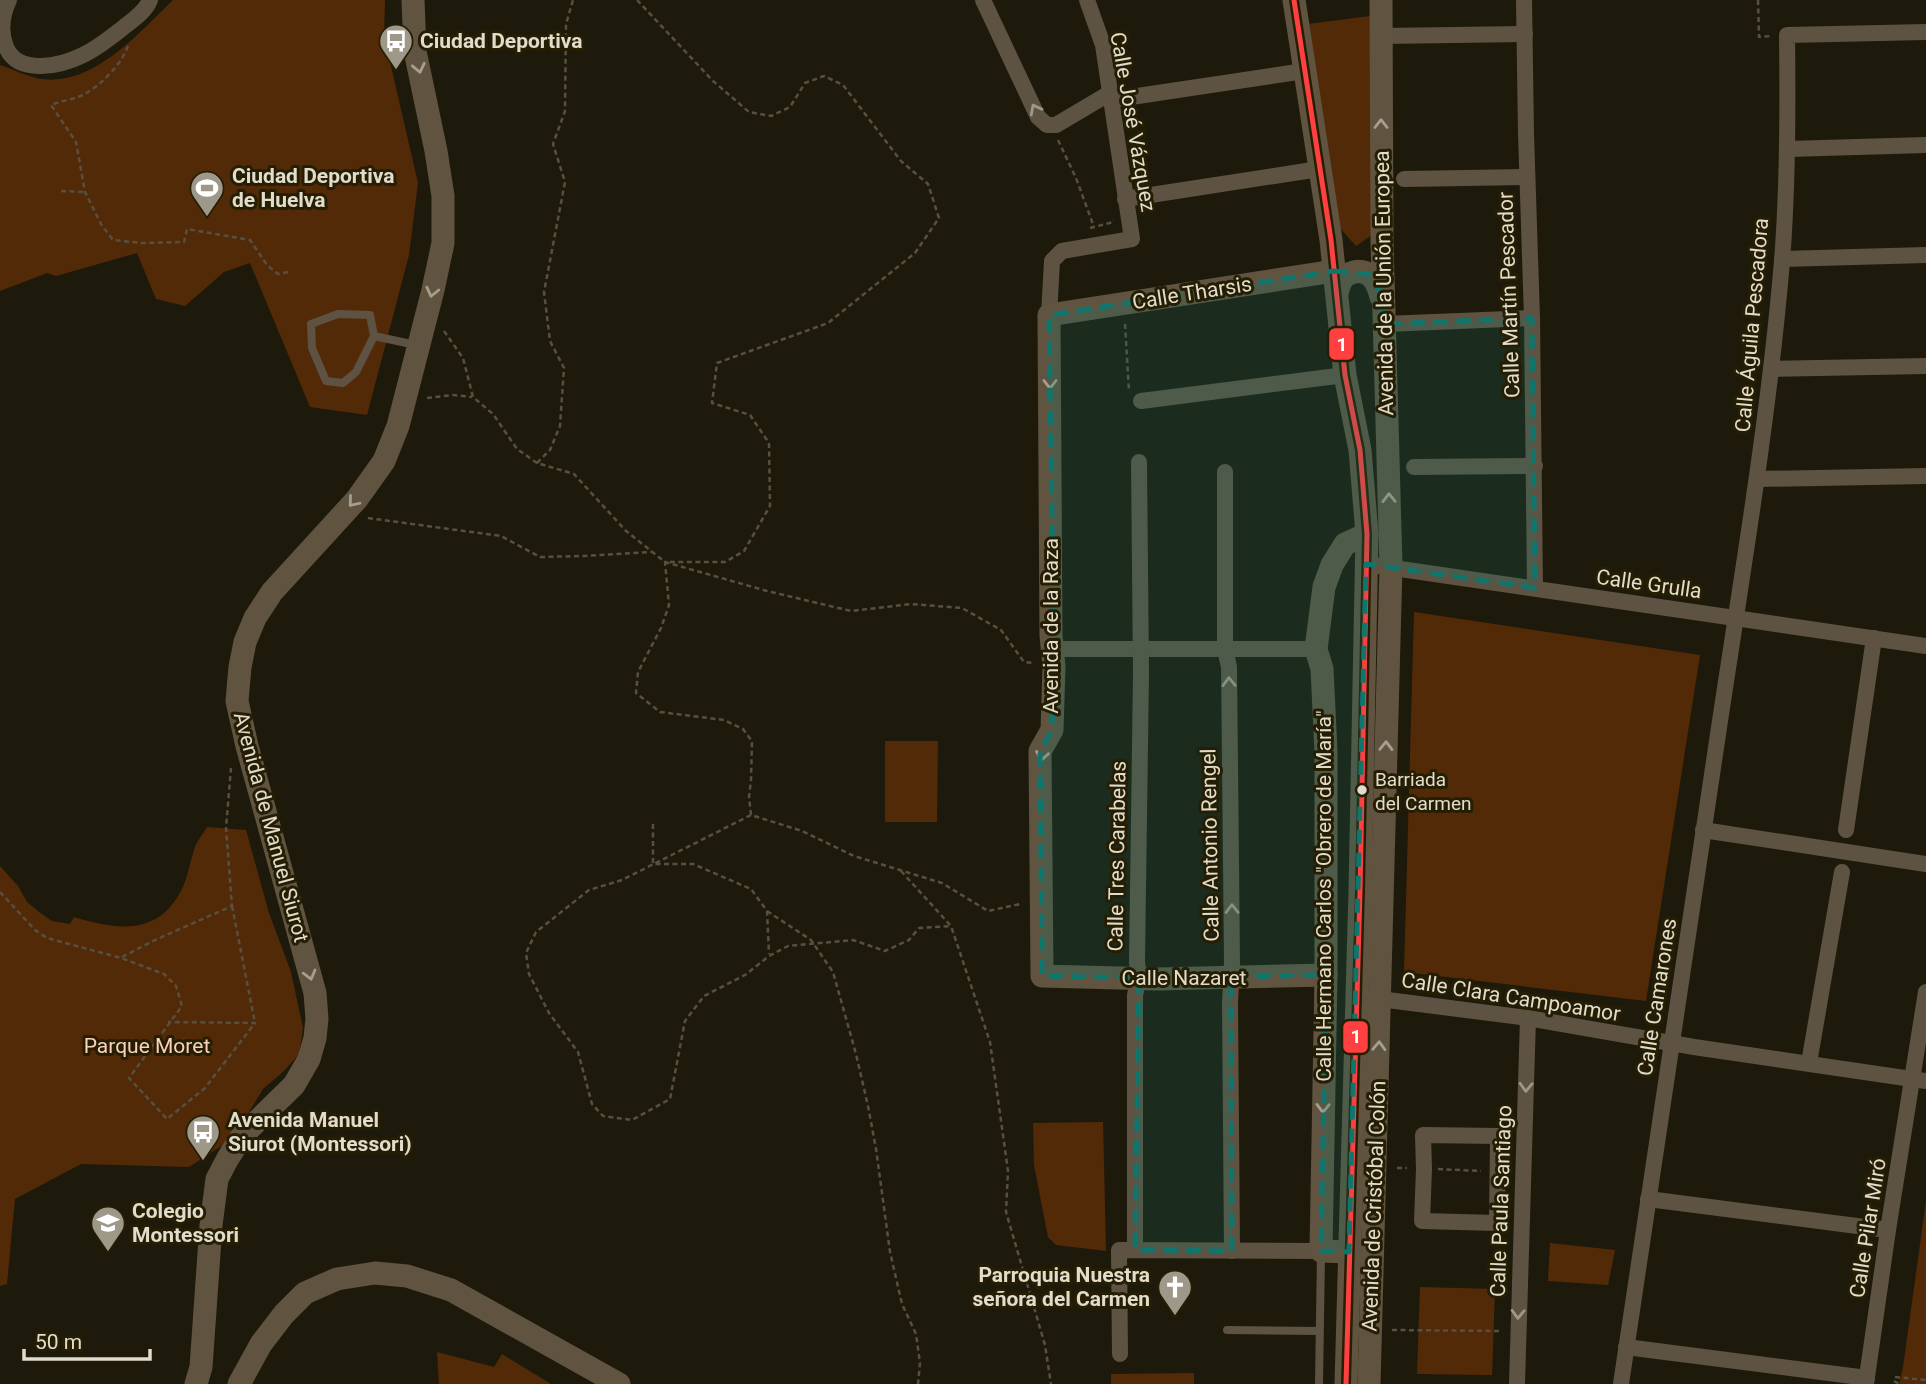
<svg xmlns="http://www.w3.org/2000/svg" width="1926" height="1384" font-family="Roboto,sans-serif">
  <rect width="100%" height="100%" fill="#1e1a0b"/>
  <!-- green -->
  <g fill="#532a08">
    <path d="M 173,0 L 385,0 L 384,36 L 418,183 L 409,255 L 367,415 L 310,407 L 250,263 L 224,272 L 185,306 L 156,299 L 137,253 L 56,276 L 47,273 L 0,291 L 0,65 C 12,69 24,75 36,78 C 90,90 138,34 173,0 Z"/>
    <polygon points="1370,16 1372,235 1356,246 1339,227 1308,24"/>
    <polygon points="1414,612 1700,655 1646,1001 1404,972"/>
    <polygon points="885,741 938,741 937,822 885,822"/>
    <path d="M 207,827 L 246,830 L 269,913 L 291,972 L 303,1028 L 299,1054 L 284,1071 L 263,1089 L 249,1112 L 223,1145 L 189,1167 L 81,1164 L 15,1199 L 7,1284 L 0,1286 L 0,866 L 18,886 L 27,902 L 39,912 L 52,921 L 70,924 L 74,917 C 118,930 159,937 183,887 C 188,875 190,863 194,850 C 196,842 203,834 207,827 Z"/>
    <polygon points="1103,1122 1106,1251 1056,1245 1048,1237 1034,1165 1033,1123"/>
    <polygon points="1926,1201 1926,1384 1899,1384 1903,1367"/>
    <polygon points="1550,1243 1615,1250 1608,1285 1548,1281"/>
    <polygon points="1420,1287 1495,1289 1492,1375 1417,1374"/>
    <polygon points="437,1352 494,1367 502,1354 551,1384 439,1384"/>
    <polygon points="1194,1373 1194,1384 1111,1384 1111,1374"/>
  </g>
  <g fill="none" stroke-linecap="round" stroke-linejoin="round">
    <!-- path -->
    <g stroke="#575041" stroke-width="2.5" stroke-dasharray="5 3.5" stroke-linecap="butt">
      <polyline points="637,0 713,81 749,112 771,116 790,107 805,83 824,76 843,85 901,161 928,184 939,218 915,253 828,323 717,363 712,403 750,415 769,443 770,506 744,551 725,562 665,562 669,605 661,628 638,672 636,693 660,712 724,720 743,729 752,741 751,780 749,797 751,815 802,831 854,856 942,883 988,911 1020,904"/>
      <polyline points="1758,0 1759,37 1771,36"/>
      <path d="M 128,46 C 122,63 104,82 88,92 C 78,99 63,100 51,105 L 76,142 L 85,192 L 101,224 L 113,240 L 142,243 L 184,242 L 187,229 L 250,240 L 267,265 L 278,274 L 288,272"/>
      <polyline points="1058,140 1076,178 1094,227"/>
      <polyline points="61,191 85,192"/>
      <polyline points="1090,228 1113,222 1113,220"/>
      <polyline points="1125,324 1129,391"/>
      <polyline points="444,331 463,358 473,397 493,414 517,449 537,463 574,474 626,531 665,562 767,591 851,611 911,604 962,608 1001,630 1024,662 1035,663"/>
      <polyline points="427,398 453,395 472,397"/>
      <polyline points="537,463 550,450 560,426 564,368 550,341 544,292 565,182 553,144 565,111 566,24 573,0"/>
      <polyline points="368,518 501,536 540,557 584,556 652,552"/>
      <polyline points="751,815 622,880 589,890 536,932 526,953 529,974 549,1013 578,1052 592,1104 603,1116 632,1120 670,1099 685,1021 704,996 745,975 769,956 788,946 853,940 885,951 909,940 919,928 951,926"/>
      <polyline points="653,824 653,864 693,864 751,889 767,911 769,954"/>
      <polyline points="901,871 951,926 990,1042 1008,1171 1006,1212 1045,1345 1051,1384"/>
      <polyline points="0,892 35,930 47,938 121,958 164,974 176,986 182,1006 129,1078 167,1119 205,1088 255,1023 168,1022"/>
      <polyline points="232,906 255,1023"/>
      <polyline points="767,911 811,940 833,972 856,1054 868,1106 876,1149 890,1252 902,1304 916,1334 920,1363 918,1384"/>
      <polyline points="122,957 155,940 232,906 226,828 231,768"/>
      <polyline points="1397,1168 1407,1168"/>
      <polyline points="1438,1169 1481,1171"/>
      <polyline points="1392,1330 1502,1331"/>
      <polyline points="1895,1377 1926,1380"/>
      <polyline points="1894,1381 1899,1384"/>
    </g>
    <!-- lane -->
    <g stroke="#5e5342" stroke-width="8">
      <polyline points="374,336 370,315 338,314 311,324 312,348 326,381 343,383 356,372 374,336 416,345"/>
      <polyline points="1227,1330 1319,1331"/>
      <polyline points="1319,1384 1321,1254"/>
    </g>
    <!-- street -->
    <g stroke="#5e5342" stroke-width="16">
      <path d="M 9,0 C 2,15 0,32 6,47 C 18,76 61,66 83,55 C 98,48 111,37 124,27 C 133,20 146,11 150,0"/>
      <polyline points="983,0 1038,117 1047,125 1056,125 1110,93"/>
      <polyline points="1524,0 1526,133 1532,318 1535,588"/>
      <polyline points="1381,36 1525,34"/>
      <polyline points="1111,100 1304,71"/>
      <polyline points="1788,149 1926,145"/>
      <polyline points="1404,179 1527,177"/>
      <polyline points="1125,199 1319,169"/>
      <polyline points="1782,259 1926,255"/>
      <polyline points="1049,315 1052,261 1062,251 1132,239 1103,45 1087,0"/>
      <polyline points="1385,324 1532,318"/>
      <polyline points="1771,369 1926,366"/>
      <polyline points="1141,401 1345,375"/>
      <polyline points="1414,467 1535,466"/>
      <polyline points="1225,472 1225,649 1229,667 1232,962 1230,1003 1232,1251"/>
      <polyline points="1758,479 1926,476"/>
      <polyline points="1366,564 1926,646"/>
      <polyline points="1053,649 1316,649"/>
      <polyline points="1703,830 1926,864"/>
      <polyline points="1846,830 1874,638"/>
      <polyline points="1380,999 1528,1018 1694,1047 1926,1081"/>
      <polyline points="1809,1063 1842,872"/>
      <polygon points="1423,1135 1498,1136 1497,1223 1422,1221 1424,1169"/>
      <polyline points="1648,1199 1888,1230"/>
      <polyline points="1135,1250 1135,995 1139,978 1137,962 1141,673 1139,462"/>
      <polyline points="1626,1347 1867,1378"/>
      <polyline points="1120,1354 1119,1250 1321,1251"/>
      <polyline points="1517,1384 1528,1018"/>
      <path d="M 1621,1384 C 1652,1163 1686,942 1720,721 C 1743,568 1769,416 1782,261 C 1788,186 1788,111 1787,35 L 1926,32"/>
      <polyline points="1866,1384 1888,1230 1926,992"/>
    </g>
    <!-- secondary -->
    <g stroke="#605440" stroke-width="23">
      <polyline points="1294,0 1331,240 1345,375 1360,450 1367,534 1360,891 1346,1384"/>
      <path d="M 1337,293 C 1338,289 1340,281 1344,277 C 1346,275 1351,273 1354,272 C 1371,268 1378,284 1381,297"/>
      <polyline points="1326,975 1158,979 1042,976 1040,751 1052,730 1054,667 1051,635 1049,315 1334,271"/>
      <polyline points="1349,1252 1321,1251 1326,975 1326,752 1322,669 1316,649 1324,587 1332,565 1345,544 1367,534"/>
      <polyline points="196,1384 201,1367 211,1225 217,1179 228,1158 242,1136 294,1085 309,1059 315,1038 317,1019 315,993 247,746 237,701 240,667 245,642 255,618 272,592 357,499 384,461 398,426 433,290 443,243 443,196 436,151 415,51 413,0"/>
      <polyline points="239,1384 261,1344 284,1314 305,1293 337,1279 375,1273 407,1276 451,1290 619,1384"/>
      <polyline points="1369,1384 1391,566 1382,241 1381,0"/>
    </g>
    <!-- bus-1 casing -->
    <g stroke="#261e03" stroke-width="10">
      <polyline id="bus-1" points="1294,0 1331,240 1345,375 1360,450 1367,534 1360,891 1346,1384"/>
    </g>
    <!-- bus-1 -->
    <use href="#bus-1" stroke="#ff4040" stroke-width="5"/>
  </g>
  <!-- one-way arrows -->
  <defs><path id="oneway-chevron" d="M-2-3.5L2.5 0L-2 3.5" fill="none" stroke-width="1.6" stroke-linecap="round" stroke-linejoin="round" transform="scale(1.75)"/></defs>
  <g stroke="#a79f8d">
    <use href="#oneway-chevron" transform="translate(419 68) rotate(78)"/>
    <use href="#oneway-chevron" transform="translate(1381 124) rotate(-90)"/>
    <use href="#oneway-chevron" transform="translate(432 292) rotate(103)"/>
    <use href="#oneway-chevron" transform="translate(1050 384) rotate(90)"/>
    <use href="#oneway-chevron" transform="translate(1389 498) rotate(-91)"/>
    <use href="#oneway-chevron" transform="translate(353 502) rotate(130)"/>
    <use href="#oneway-chevron" transform="translate(1386 746) rotate(-89)"/>
    <use href="#oneway-chevron" transform="translate(1042 756) rotate(100)"/>
    <use href="#oneway-chevron" transform="translate(310 975) rotate(75)"/>
    <use href="#oneway-chevron" transform="translate(1379 1046) rotate(-88)"/>
    <use href="#oneway-chevron" transform="translate(1323 1108) rotate(91)"/>
  </g>
  <g stroke="#a09887">
    <use href="#oneway-chevron" transform="translate(1035 109) rotate(-118)"/>
    <use href="#oneway-chevron" transform="translate(1229 682) rotate(-91)"/>
    <use href="#oneway-chevron" transform="translate(1232 909) rotate(-91)"/>
    <use href="#oneway-chevron" transform="translate(1526 1087) rotate(92)"/>
    <use href="#oneway-chevron" transform="translate(1518 1314) rotate(92)"/>
  </g>
  <!-- marked area -->
  <path fill="#0f766e" fill-opacity="0.2" stroke="#0f766e" stroke-width="5" stroke-dasharray="14 9" stroke-linejoin="round" d="M 1334,271 L 1370,274 L 1378,285 L 1385,324 L 1532,318 L 1535,588 L 1366,564 L 1349,1252 L 1321,1251 L 1326,975 L 1231,977 L 1232,1251 L 1135,1250 L 1139,978 L 1042,976 L 1040,751 L 1052,730 L 1054,667 L 1049,315 Z"/>
  <!-- icons -->
  <defs>
    <g id="bus-pin" transform="scale(1.75)"><path d="M0 17L-7.5 6A9.5 9.5 0 1 1 7.5 6Z" fill="#9d9888" stroke="#261e03"/><path d="M-5-6H5V4H4V6H2V4H-2V6H-4V4H-5ZM-3.5-4V0h7V-4ZM-3.5 1.2v1.5H-2V1.2ZM2 1.2v1.5H3.5V1.2Z" fill="#fff"/></g>
    <g id="stadium-pin" transform="scale(1.75)"><path d="M0 17L-7.5 6A9.5 9.5 0 1 1 7.5 6Z" fill="#9d9888" stroke="#261e03"/><path d="M0-5a6.5 5 0 1 0 0 10a6.5 5 0 1 0 0-10ZM-3.5-1.8h7v3.6h-7Z" fill="#fff"/></g>
    <g id="school-pin" transform="scale(1.75)"><path d="M0 17L-7.5 6A9.5 9.5 0 1 1 7.5 6Z" fill="#9d9888" stroke="#261e03"/><path d="M0-5L7-2L0 1L-7-2ZM-4 1L0 2.5L4 1V4Q0 6-4 4Z" fill="#fff"/></g>
    <g id="church-pin" transform="scale(1.75)"><path d="M0 17L-7.5 6A9.5 9.5 0 1 1 7.5 6Z" fill="#9d9888" stroke="#261e03"/><path d="M-1.2-6h2.4v3.5h3.3v2.4h-3.3V6h-2.4V-.1h-3.3v-2.4h3.3Z" fill="#fff"/></g>
  </defs>
  <g fill-rule="evenodd">
    <use href="#bus-pin" x="396" y="41"/>
    <use href="#stadium-pin" x="207" y="188"/>
    <use href="#bus-pin" x="203" y="1132"/>
    <use href="#school-pin" x="108" y="1223"/>
    <use href="#church-pin" x="1175" y="1287"/>
  </g>
  <!-- markers -->
  <circle fill="#e1dccc" stroke="#261e03" stroke-width="2.5" cx="1362" cy="790" r="6"/>
  <g text-anchor="middle" stroke-width="6" stroke-linejoin="round" paint-order="stroke">
    <!-- bus labels -->
    <g font-size="19" fill="#e1dccc" stroke="#261e03" text-anchor="start">
      <text x="1375" y="786">Barriada<tspan x="1375" dy="24">del Carmen</tspan></text>
    </g>
    <!-- poi labels -->
    <g font-size="21" font-weight="bold" fill="#e1dccc" stroke="#261e03" text-anchor="start">
      <text x="420" y="48">Ciudad Deportiva</text>
      <text x="232" y="183">Ciudad Deportiva<tspan x="232" dy="24">de Huelva</tspan></text>
      <text x="228" y="1127">Avenida Manuel<tspan x="228" dy="24">Siurot (Montessori)</tspan></text>
      <text x="132" y="1218">Colegio<tspan x="132" dy="24">Montessori</tspan></text>
      <text x="1150" y="1282" text-anchor="end">Parroquia Nuestra<tspan x="1150" dy="24">señora del Carmen</tspan></text>
    </g>
    <!-- street labels -->
    <g font-size="21" fill="#e1dccc" stroke="#261e03">
      <text transform="translate(1133 122) rotate(80)" y="7">Calle José Vázquez</text>
      <text transform="translate(1384 283) rotate(-91)" y="7">Avenida de la Unión Europea</text>
      <text transform="translate(1192 293) rotate(-9)" y="7">Calle Tharsis</text>
      <text transform="translate(1509 295) rotate(-92)" y="7">Calle Martín Pescador</text>
      <text transform="translate(1752 325) rotate(-85)" y="7">Calle Águila Pescadora</text>
      <text transform="translate(1649 584) rotate(8)" y="7">Calle Grulla</text>
      <text transform="translate(1051 626) rotate(-90)" y="7">Avenida de la Raza</text>
      <text transform="translate(271 827) rotate(75)" y="7">Avenida de Manuel Siurot</text>
      <text transform="translate(1210 845) rotate(-91)" y="7">Calle Antonio Rengel</text>
      <text transform="translate(1117 856) rotate(-89)" y="7">Calle Tres Carabelas</text>
      <text transform="translate(1324 896) rotate(-90)" y="7">Calle Hermano Carlos "Obrero de María"</text>
      <text x="1184" y="985">Calle Nazaret</text>
      <text transform="translate(1511 997) rotate(9)" y="7">Calle Clara Campoamor</text>
      <text transform="translate(1657 997) rotate(-81)" y="7">Calle Camarones</text>
      <text transform="translate(1501 1201) rotate(-88)" y="7">Calle Paula Santiago</text>
      <text transform="translate(1374 1206) rotate(-88)" y="7">Avenida de Cristóbal Colón</text>
      <text transform="translate(1868 1228) rotate(-81)" y="7">Calle Pilar Miró</text>
    </g>
    <!-- park labels -->
    <g font-size="21" fill="#fbd2b8" stroke="#261e03">
      <text x="147" y="1053">Parque Moret</text>
    </g>
  </g>
  <g stroke="#261e03" stroke-width="2.5">
    <rect x="1328" y="327" width="27" height="34" rx="7" fill="#ff4040"/>
    <rect x="1342" y="1020" width="27" height="34" rx="7" fill="#ff4040"/>
  </g>
  <g font-size="19" text-anchor="middle" font-weight="bold" fill="#fff">
    <text x="1342" y="351">1</text>
    <text x="1356" y="1043">1</text>
  </g>
  <!-- scale -->
  <path d="M24 1349v10h126v-10" fill="none" stroke="#e1dccc" stroke-width="3.5"/>
  <text x="35" y="1349" font-size="21" fill="#e1dccc" stroke="#261e03" stroke-width="5" paint-order="stroke">50 m</text>
</svg>
